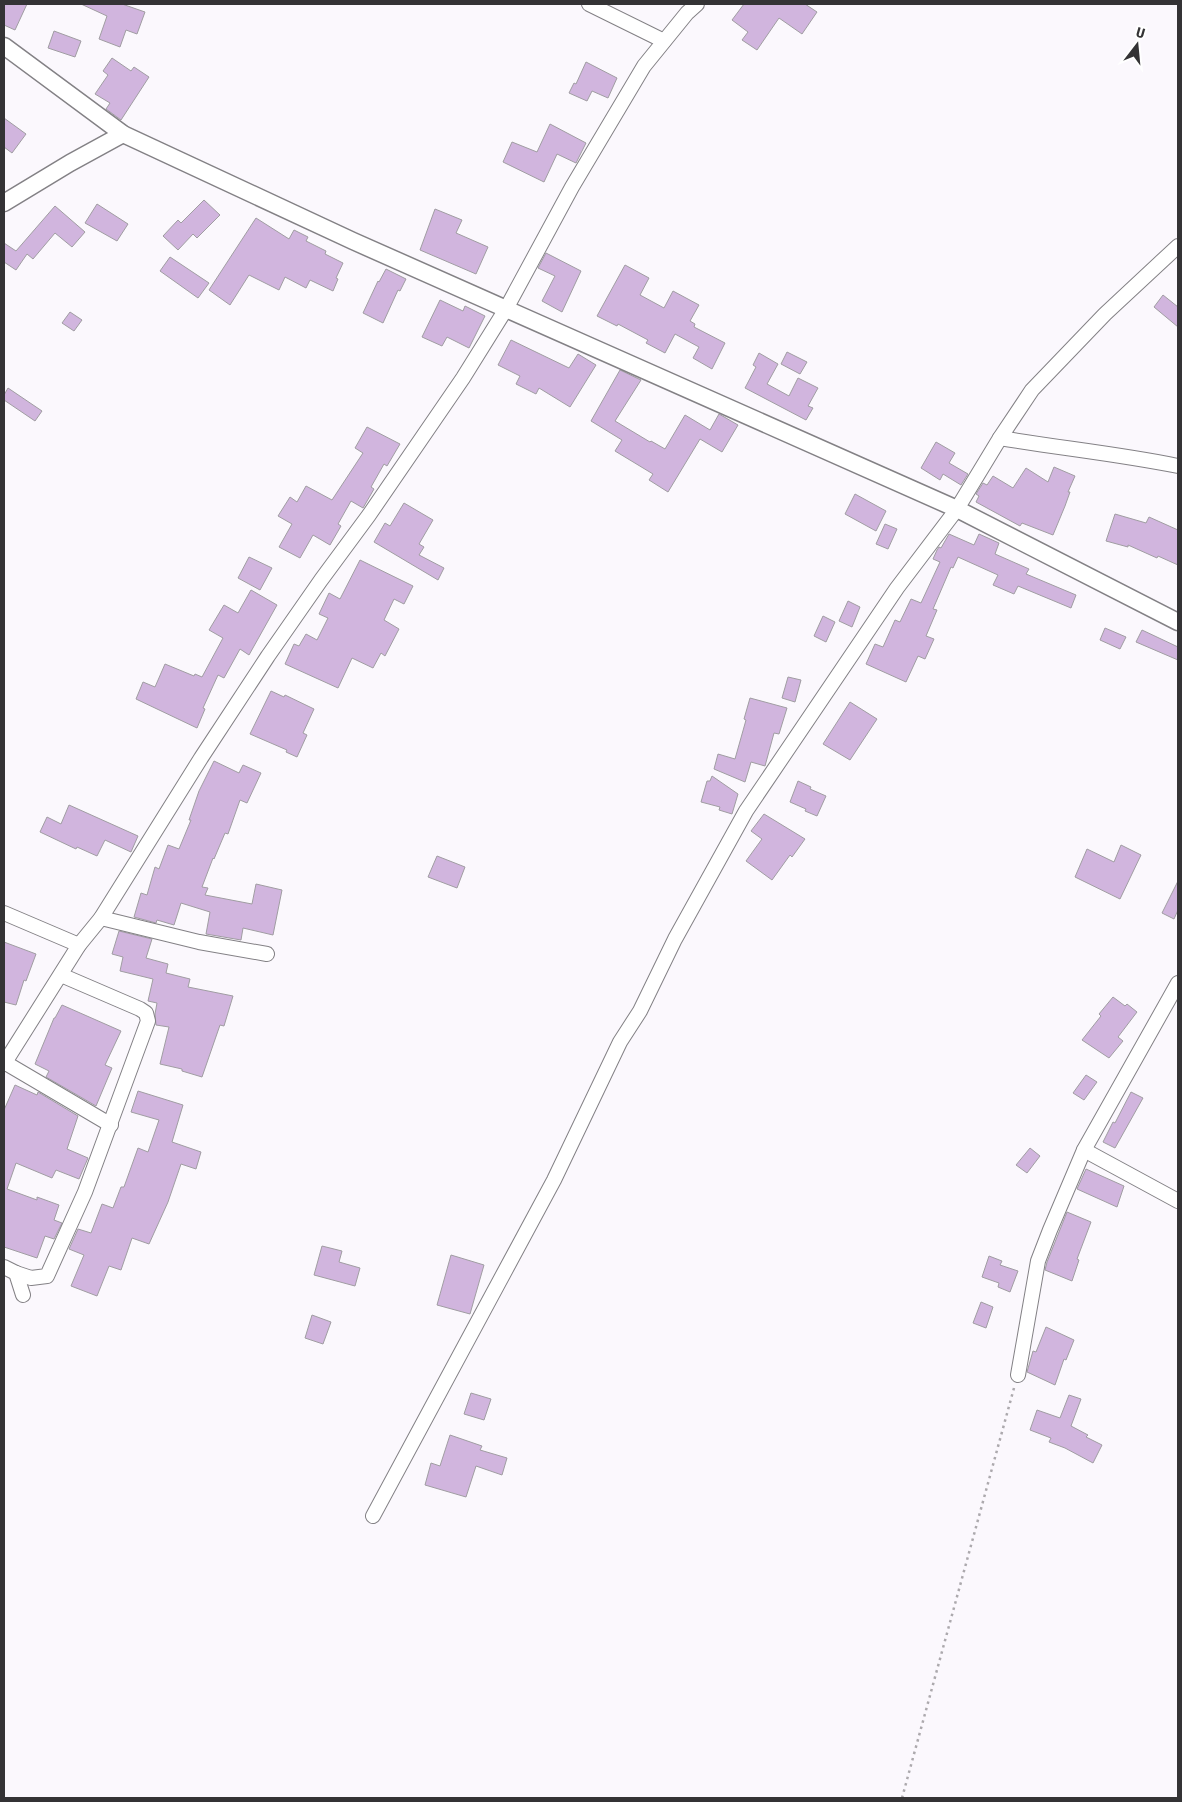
<svg xmlns="http://www.w3.org/2000/svg" width="1182" height="1802" font-family="'Fira Sans Condensed',sans-serif">
  <rect width="100%" height="100%" fill="#fbf8fd"/>
  <!-- building -->
  <g fill="#d1b5de" stroke="#a09da2">
    <polygon points="4,4 27,4 15,30 4,25"/>
    <polygon points="81,4 122,4 145,12 137,34 126,30 120,47 99,39 107,16"/>
    <polygon points="744,4 805,4 817,12 802,34 779,18 757,50 742,40 748,32 732,20"/>
    <polygon points="54,31 81,41 75,57 48,48"/>
    <polygon points="112,58 131,71 134,67 149,77 121,120 106,109 110,103 95,94 108,75 103,71"/>
    <polygon points="586,62 617,78 608,98 592,91 587,101 569,93 574,83 576,84"/>
    <polygon points="4,118 26,134 12,153 4,147"/>
    <polygon points="550,124 586,143 576,163 557,154 544,182 503,162 512,142 537,152"/>
    <polygon points="204,200 220,215 197,238 193,234 178,250 163,236 178,220 181,223"/>
    <polygon points="97,204 128,224 117,241 85,223"/>
    <polygon points="55,206 85,232 72,247 55,233 33,259 27,254 16,270 4,262 4,243 16,251"/>
    <polygon points="435,209 462,220 456,233 488,247 476,274 420,250"/>
    <polygon points="256,218 289,239 294,230 308,237 306,241 326,251 325,254 343,263 336,278 338,279 333,291 310,280 306,288 285,277 279,290 249,275 230,305 209,290"/>
    <polygon points="546,253 581,271 562,312 542,301 555,276 538,268"/>
    <polygon points="170,257 209,283 198,298 160,271"/>
    <polygon points="625,265 649,278 640,295 664,308 673,291 699,305 690,321 695,324 694,327 725,343 712,369 693,358 699,347 675,334 665,353 646,343 648,340 618,324 617,326 597,316"/>
    <polygon points="386,269 406,279 400,291 398,290 383,323 363,313 378,281 379,282"/>
    <polygon points="1163,295 1178,307 1178,327 1154,307"/>
    <polygon points="440,300 463,311 465,306 485,316 469,348 447,337 442,346 422,337"/>
    <polygon points="70,312 82,320 74,331 62,323"/>
    <polygon points="511,340 569,368 578,354 596,365 570,407 539,388 536,394 516,384 520,376 498,365"/>
    <polygon points="787,352 807,362 800,374 781,364"/>
    <polygon points="759,353 778,364 767,384 789,396 798,378 818,388 808,406 813,408 806,420 745,388 756,367 753,365"/>
    <polygon points="620,370 641,380 615,421 650,442 651,441 665,449 685,415 710,430 719,414 738,425 722,452 700,439 668,492 649,480 653,474 615,451 622,440 591,421"/>
    <polygon points="8,388 42,411 35,421 4,400 4,395"/>
    <polygon points="367,427 400,444 387,466 384,464 371,487 374,489 363,508 351,501 338,524 341,526 330,545 313,535 300,558 279,547 292,524 278,516 290,497 297,502 306,486 332,500 363,453 355,448"/>
    <polygon points="936,442 955,453 949,463 968,474 961,485 943,474 940,480 921,468"/>
    <polygon points="1054,467 1075,476 1068,492 1070,492 1065,506 1053,535 1022,523 1020,526 976,502 979,496 976,494 983,483 987,485 993,476 1013,488 1026,468 1048,482"/>
    <polygon points="855,494 886,511 876,531 845,514"/>
    <polygon points="404,503 433,520 419,544 424,547 419,555 444,568 438,580 374,542 385,523 390,526"/>
    <polygon points="1115,514 1146,523 1149,517 1178,530 1178,565 1158,556 1157,558 1128,545 1128,547 1106,541"/>
    <polygon points="885,524 897,529 888,549 876,544"/>
    <polygon points="949,534 974,545 979,534 999,543 995,554 1029,569 1026,574 1076,595 1071,608 1018,586 1014,594 993,585 998,575 958,557 953,568 951,567 933,609 937,610 926,636 934,639 925,659 918,656 906,682 866,664 875,644 883,647 895,620 900,622 911,599 921,603 940,562 933,559 937,550 939,547 941,548"/>
    <polygon points="249,557 272,568 260,590 238,578"/>
    <polygon points="360,560 413,586 404,604 394,599 384,620 399,629 385,656 381,653 373,668 352,658 338,688 285,664 294,644 299,646 306,634 317,640 328,618 319,614 329,593 340,599"/>
    <polygon points="251,590 277,605 249,655 240,649 224,678 218,675 203,708 205,709 197,728 136,699 143,682 155,687 165,664 194,676 195,674 202,677 223,638 209,630 224,605 238,613"/>
    <polygon points="848,601 860,607 852,627 839,621"/>
    <polygon points="823,616 835,622 826,642 814,636"/>
    <polygon points="1105,628 1126,637 1120,649 1100,640"/>
    <polygon points="1142,630 1178,647 1178,660 1136,642"/>
    <polygon points="788,677 801,680 795,702 782,698"/>
    <polygon points="271,691 284,697 285,695 314,709 303,733 307,735 297,757 286,752 287,750 250,734"/>
    <polygon points="750,698 787,708 779,734 774,733 765,766 751,762 745,782 714,769 718,754 735,759 746,720 744,719"/>
    <polygon points="850,702 877,719 850,760 823,744"/>
    <polygon points="214,761 239,773 243,765 261,773 247,803 240,800 228,834 225,833 214,859 213,858 202,887 208,888 205,895 252,904 256,884 282,890 273,935 243,928 241,940 206,934 210,912 181,903 174,925 157,920 156,923 134,917 141,893 147,895 155,867 159,869 168,845 179,849 191,820 189,820 199,791"/>
    <polygon points="712,776 738,794 732,814 719,810 720,807 701,802 707,781 710,781"/>
    <polygon points="798,781 811,787 810,789 826,796 817,816 805,811 806,809 790,802"/>
    <polygon points="69,805 138,836 131,852 105,840 97,856 77,847 76,849 40,832 47,817 61,824"/>
    <polygon points="764,814 805,839 792,857 790,855 772,880 746,861 762,839 751,831"/>
    <polygon points="1121,845 1141,855 1120,899 1075,877 1087,849 1114,862"/>
    <polygon points="437,856 465,867 457,888 428,877"/>
    <polygon points="1178,881 1178,910 1174,919 1162,913"/>
    <polygon points="119,931 152,939 146,958 168,964 166,973 190,979 188,987 233,996 224,1026 220,1025 202,1077 182,1071 182,1069 160,1064 169,1027 156,1025 155,1014 157,1003 148,1001 153,979 120,971 123,957 112,954"/>
    <polygon points="4,942 36,954 26,981 24,980 16,1005 4,1002"/>
    <polygon points="1113,997 1125,1006 1127,1004 1137,1012 1118,1037 1123,1041 1109,1058 1082,1040 1101,1016 1099,1014"/>
    <polygon points="62,1005 121,1031 105,1065 112,1068 96,1106 46,1077 49,1071 35,1064 54,1018 55,1018"/>
    <polygon points="1086,1075 1097,1082 1084,1100 1073,1093"/>
    <polygon points="15,1085 37,1095 38,1092 78,1116 67,1149 88,1158 79,1179 56,1170 52,1178 16,1163 7,1189 37,1200 37,1197 59,1205 54,1220 62,1223 54,1239 45,1236 37,1258 4,1247 4,1110"/>
    <polygon points="138,1091 183,1105 172,1142 201,1152 196,1169 181,1164 168,1202 149,1244 132,1238 121,1270 109,1266 97,1296 71,1286 84,1255 69,1249 78,1229 91,1233 102,1204 113,1208 121,1187 124,1187 138,1148 148,1152 159,1120 131,1112"/>
    <polygon points="1131,1092 1143,1098 1115,1148 1103,1142 1113,1122 1115,1123"/>
    <polygon points="1030,1148 1040,1156 1027,1173 1016,1165"/>
    <polygon points="1086,1169 1124,1186 1117,1207 1077,1189"/>
    <polygon points="1067,1212 1091,1222 1077,1259 1079,1260 1072,1281 1045,1270 1047,1262"/>
    <polygon points="322,1246 342,1251 339,1262 360,1268 355,1286 314,1275"/>
    <polygon points="451,1255 484,1265 470,1314 437,1305"/>
    <polygon points="989,1256 1002,1261 1000,1265 1018,1271 1010,1292 998,1287 999,1283 982,1277"/>
    <polygon points="981,1302 993,1307 986,1328 973,1323"/>
    <polygon points="312,1315 331,1322 323,1344 305,1338"/>
    <polygon points="1046,1327 1074,1340 1066,1360 1064,1359 1055,1385 1027,1372 1033,1351 1036,1352"/>
    <polygon points="471,1393 491,1399 484,1420 464,1414"/>
    <polygon points="1069,1395 1081,1399 1071,1426 1088,1435 1086,1437 1102,1445 1093,1463 1065,1448 1049,1442 1051,1438 1030,1430 1037,1410 1060,1418"/>
    <polygon points="450,1435 482,1446 480,1450 507,1458 502,1475 476,1466 466,1497 425,1485 431,1463 440,1466"/>
  </g>
  <g fill="none" stroke-linecap="round" stroke-linejoin="round">
    <!-- minor casing -->
    <g stroke="#838185" stroke-width="16">
      <g id="minor">
        <polyline points="589,4 664,41"/>
        <path d="M 1000,438 C 1059,448 1119,454 1178,466"/>
        <polyline points="4,913 79,945"/>
        <polyline points="101,918 199,942 267,954"/>
        <polyline points="4,1062 111,1125"/>
        <polyline points="4,1064 79,945 101,918 201,758 268,656 321,580 369,515 463,378 506,309 572,187 644,66 687,13 697,4"/>
        <polyline points="1084,1150 1178,1201"/>
        <polyline points="4,1267 16,1273 23,1295"/>
        <polyline points="16,1273 31,1278 47,1276 85,1192 148,1021 146,1013 140,1009 61,975"/>
        <polyline points="1018,1375 1038,1261 1050,1230 1084,1150 1178,983"/>
        <polyline points="373,1516 554,1180 620,1042 640,1011 675,939 746,811 897,588 957,509 1000,438 1032,390 1105,314 1178,246"/>
      </g>
    </g>
    <!-- tertiary casing -->
    <g stroke="#838185" stroke-width="19">
      <g id="tertiary">
        <polyline points="4,46 123,134 353,241 957,509 1178,622"/>
        <polyline points="4,203 70,163 123,134"/>
      </g>
    </g>
    <!-- path -->
    <polyline stroke="#aca9ad" stroke-width="2.5" stroke-dasharray="2.5 4" stroke-linecap="butt" points="902,1798 1014,1388"/>
    <!-- minor -->
    <use href="#minor" stroke="#fff" stroke-width="14"/>
    <!-- tertiary -->
    <use href="#tertiary" stroke="#fff" stroke-width="16"/>
  </g>
  <!-- border -->
  <rect width="1182" height="1802" fill="none" stroke="#343335" stroke-width="10"/>
  <!-- north arrow -->
  <g transform="translate(1137 45) rotate(16)" stroke="#ffffff" stroke-width="4" paint-order="stroke">
  <path d="M0-4L9 19L0 12L-9 19Z" fill="#343335"/>
  <text y="-8" font-size="14" font-weight="bold" text-anchor="middle" fill="#343335">U</text>
  </g>
</svg>
